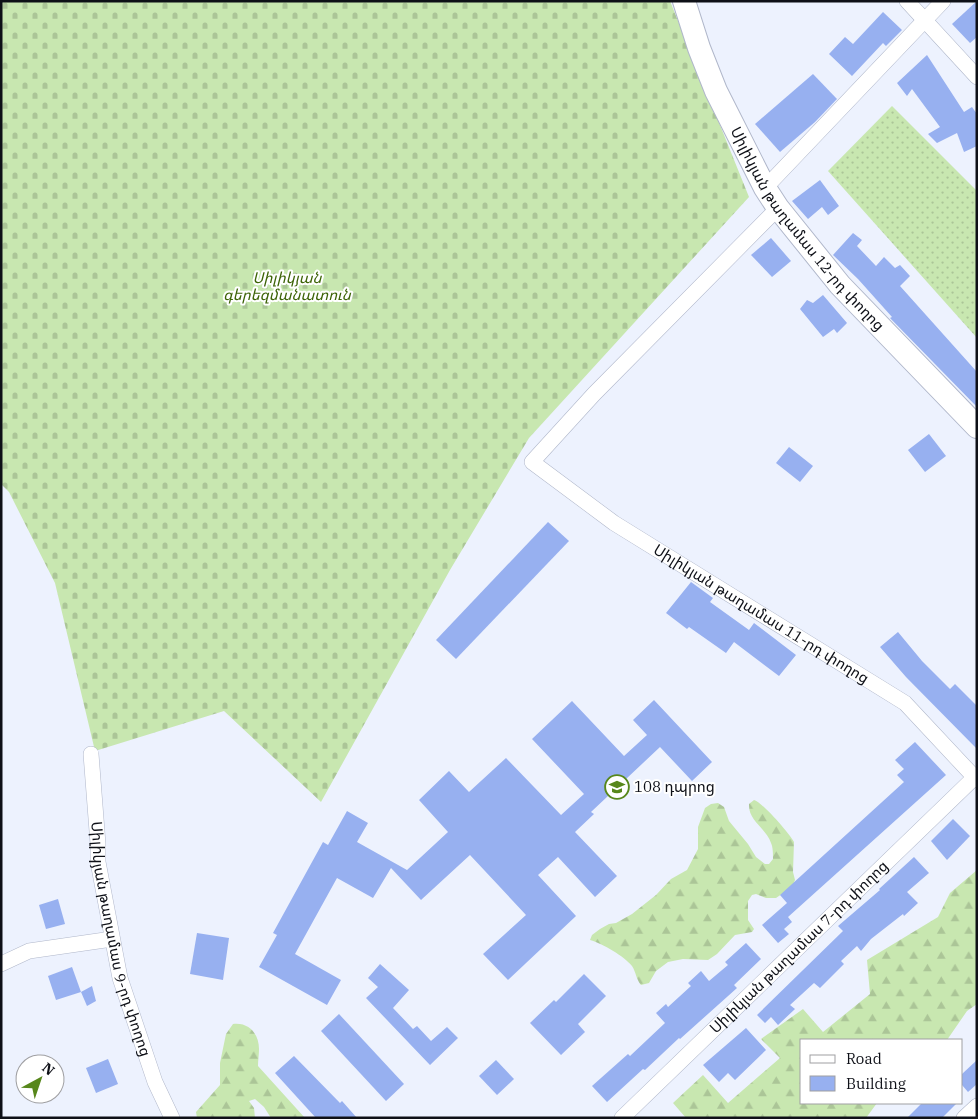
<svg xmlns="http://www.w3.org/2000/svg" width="978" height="1119" font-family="'IBM Plex Serif','Noto Sans Armenian',serif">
  <defs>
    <pattern id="grass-dots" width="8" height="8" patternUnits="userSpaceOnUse" patternTransform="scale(1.25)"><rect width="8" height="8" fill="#c8e7b0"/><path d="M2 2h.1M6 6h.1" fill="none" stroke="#abc597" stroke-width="1.8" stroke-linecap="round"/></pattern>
    <pattern id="forest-firs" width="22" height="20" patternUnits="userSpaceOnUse" patternTransform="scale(1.25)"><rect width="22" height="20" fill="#c8e7b0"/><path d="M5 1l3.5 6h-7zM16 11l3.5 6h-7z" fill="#abc597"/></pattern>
    <pattern id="cemetery-stones" width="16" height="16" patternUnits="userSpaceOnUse" patternTransform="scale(1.25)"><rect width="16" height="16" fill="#c8e7b0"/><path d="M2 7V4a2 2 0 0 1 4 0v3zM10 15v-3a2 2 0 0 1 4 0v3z" fill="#abc597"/></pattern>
  </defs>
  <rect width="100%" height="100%" fill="#edf2fe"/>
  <!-- grass -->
  <polygon fill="url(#grass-dots)" points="892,106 977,191 977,338 828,171"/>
  <!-- forest -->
  <g fill="url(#forest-firs)">
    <path d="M 754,800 C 762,802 790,834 794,842 L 793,872 L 795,880 L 792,887 L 776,898 L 766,898 L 756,894 L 752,895 L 748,901 L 748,920 L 754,929 L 752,932 L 735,935 L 717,954 L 708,960 L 683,959 L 668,962 L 656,971 L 649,983 L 641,985 C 636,979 636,972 632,966 C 624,956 603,944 590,940 L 592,935 L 600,929 L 609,924 L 616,923 L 632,914 L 656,895 L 671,879 L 687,870 L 698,849 L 698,827 L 705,808 L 711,804 L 718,803 L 724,807 L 729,821 L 748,844 L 756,857 L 765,864 L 769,864 L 773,859 C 773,854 773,847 771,843 C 766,828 748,821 749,804 Z"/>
    <polygon points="977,870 977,1004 967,1011 947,1040 802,1040 802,1103 877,1103 866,1118 686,1118 673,1103 703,1075 728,1103 780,1058 761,1039 803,1009 823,1032 870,994 867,960 938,917 950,893"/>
    <path d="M 233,1024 C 249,1022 259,1034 259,1049 C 259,1055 258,1060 258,1066 L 305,1118 L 271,1118 L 264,1107 L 255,1099 L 249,1101 L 254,1108 L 255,1118 L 197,1118 L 196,1112 L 220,1085 L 220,1063 L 226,1034 Z"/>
  </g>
  <!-- cemetery -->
  <polygon fill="url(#cemetery-stones)" points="1,1 670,1 749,197 529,438 450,570 321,802 224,711 95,751 55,583 9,492 1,484"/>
  <!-- building -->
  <g fill="#97b0f0">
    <polygon points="977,1 977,37 970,43 952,24"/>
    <polygon points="883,12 902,30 886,46 883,43 852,76 829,54 845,37 853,44"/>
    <polygon points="927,55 964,112 972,107 977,114 977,146 964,152 957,133 937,143 928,134 940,127 912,89 907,96 897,83"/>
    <polygon points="813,74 837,99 815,122 780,152 755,124"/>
    <polygon points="820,180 839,206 828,215 822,207 808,219 792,201"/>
    <polygon points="853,233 862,240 857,246 876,266 884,257 895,268 900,265 910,276 900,286 977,372 977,407 890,318 892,317 858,279 833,255"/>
    <polygon points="771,238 791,261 772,277 751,255"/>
    <polygon points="823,295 847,323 837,333 834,329 823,337 800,309 807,300 813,303"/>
    <polygon points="929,434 946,456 925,472 908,450"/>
    <polygon points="789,447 813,466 800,482 776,463"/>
    <polygon points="548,522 569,541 456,659 436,640"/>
    <polygon points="691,582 713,598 710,602 749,630 754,623 796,655 779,676 734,642 726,653 689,627 687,629 666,613"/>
    <polygon points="898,632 922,661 950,689 955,684 977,706 977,749 906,677 880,647"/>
    <polygon points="654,700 712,762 692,781 660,747 591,812 594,814 575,832 617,876 595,897 558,857 538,875 576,916 508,980 483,954 526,915 470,855 421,900 391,868 373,898 337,878 295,954 341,980 327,1005 259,967 277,935 273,933 323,842 328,845 347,811 368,823 357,842 407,870 448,832 419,800 449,771 469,792 506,758 561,815 584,794 532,739 572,701 624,756 647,735 633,720"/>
    <polygon points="915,742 946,775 788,917 792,922 784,929 789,934 778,943 762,925 787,903 780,895 904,782 897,775 904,769 895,760"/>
    <polygon points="953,819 970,836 947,860 931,841"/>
    <polygon points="914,857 929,873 907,892 918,903 904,916 903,914 871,939 861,951 857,946 841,961 844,964 820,988 814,983 790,1005 795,1009 778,1025 771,1017 765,1023 757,1015 843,931 838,926 880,890 879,889"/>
    <polygon points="58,899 65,924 46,929 39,905"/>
    <polygon points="197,933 229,938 223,980 190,974"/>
    <polygon points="746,943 761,959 734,985 737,988 680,1039 679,1038 645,1070 643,1069 607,1102 592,1086 628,1054 630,1056 665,1023 656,1013 666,1004 668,1007 691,986 688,983 701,971 709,981 728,965 725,962"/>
    <polygon points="380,964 409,990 393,1008 413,1029 417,1026 431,1041 447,1027 458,1038 430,1065 366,998 378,987 368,978"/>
    <polygon points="72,967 81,992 56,1000 48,976"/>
    <polygon points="584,974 606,996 578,1024 585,1032 561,1055 530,1023 554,1000 556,1002"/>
    <polygon points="92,986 96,1001 87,1006 81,992"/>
    <polygon points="339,1014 404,1084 386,1101 321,1031"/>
    <polygon points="746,1028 766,1050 735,1080 728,1073 719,1082 703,1065"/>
    <polygon points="294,1056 340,1103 342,1101 357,1118 316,1118 275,1073"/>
    <polygon points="108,1059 118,1084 96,1093 86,1068"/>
    <polygon points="496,1060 514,1079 497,1095 479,1076"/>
    <polygon points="977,1060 977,1084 968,1092 962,1085 962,1074"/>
    <polygon points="922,1103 957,1103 942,1118 907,1118"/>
  </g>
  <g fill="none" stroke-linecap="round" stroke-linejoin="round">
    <!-- street casing -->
    <g stroke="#b0b7ca" stroke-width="16">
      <g id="street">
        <polyline points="907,1 977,77"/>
        <polyline points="765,188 943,1"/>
        <path id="s1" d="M 778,208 L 594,394 L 532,462 L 614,523 L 905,703 L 977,780"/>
        <path id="s2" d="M 91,754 L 98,844 L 98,862 L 120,978 L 155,1082 L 172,1118"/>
        <polyline points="1,964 29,951 112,939"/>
        <path id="s3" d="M 622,1118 L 977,775"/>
        <polyline points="964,1118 977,1106"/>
      </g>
    </g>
    <!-- secondary casing -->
    <g stroke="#b0b7ca" stroke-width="24">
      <g id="secondary">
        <path id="s4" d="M 684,1 L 699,48 L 716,91 L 765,188 L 778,208 L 840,285 L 977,427"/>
      </g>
    </g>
    <!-- street -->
    <use href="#street" stroke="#fff" stroke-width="15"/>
    <!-- secondary -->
    <use href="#secondary" stroke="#fff" stroke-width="22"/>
  </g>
  <!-- icons -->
  <defs>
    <g id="school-ring" transform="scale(1.25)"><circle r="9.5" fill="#fff" stroke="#57871b" stroke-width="1.5"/><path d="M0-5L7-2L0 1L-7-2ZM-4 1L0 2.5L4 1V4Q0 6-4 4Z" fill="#57871b"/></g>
  </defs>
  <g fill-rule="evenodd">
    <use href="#school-ring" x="617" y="787"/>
  </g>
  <g text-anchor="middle" stroke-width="4" stroke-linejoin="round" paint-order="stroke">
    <!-- street labels -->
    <g font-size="15" fill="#0e1017" stroke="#fff">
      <text dy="5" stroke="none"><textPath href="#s4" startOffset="262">Սիլիկյան թաղամաս 12-րդ փողոց</textPath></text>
      <text dy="5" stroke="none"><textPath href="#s1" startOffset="629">Սիլիկյան թաղամաս 11-րդ փողոց</textPath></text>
      <text dy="5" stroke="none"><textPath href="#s2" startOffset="188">Սիլիկյան թաղամաս 9-րդ փողոց</textPath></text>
      <text dy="5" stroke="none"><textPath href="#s3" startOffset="246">Սիլիկյան թաղամաս 7-րդ փողոց</textPath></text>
    </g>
    <!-- park labels -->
    <g font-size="15" font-style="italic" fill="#3c6306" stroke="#fff">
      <text x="287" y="283">Սիլիկյան<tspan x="287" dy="17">գերեզմանատուն</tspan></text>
    </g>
    <!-- poi labels -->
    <g font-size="15" fill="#0e1017" stroke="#fff" text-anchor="start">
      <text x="634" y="792">108 դպրոց</text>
    </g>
  </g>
  <!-- border -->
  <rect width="978" height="1119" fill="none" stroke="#0e1017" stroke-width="5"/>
  <!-- legend -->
  <rect x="800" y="1039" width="162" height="65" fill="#ffffff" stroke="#9f9fa2"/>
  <rect x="810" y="1055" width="25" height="8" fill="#ffffff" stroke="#9f9fa2"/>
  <text x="846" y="1064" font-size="15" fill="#0e1017">Road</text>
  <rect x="810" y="1076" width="25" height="15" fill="#97b0f0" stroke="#9f9fa2"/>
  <text x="846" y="1089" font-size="15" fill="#0e1017">Building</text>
  <!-- north arrow -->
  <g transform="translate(40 1079) rotate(40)"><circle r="24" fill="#ffffff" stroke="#9f9fa2"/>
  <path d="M0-4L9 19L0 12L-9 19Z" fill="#57871b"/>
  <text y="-8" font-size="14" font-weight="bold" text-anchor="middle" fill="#0e1017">N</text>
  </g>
</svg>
